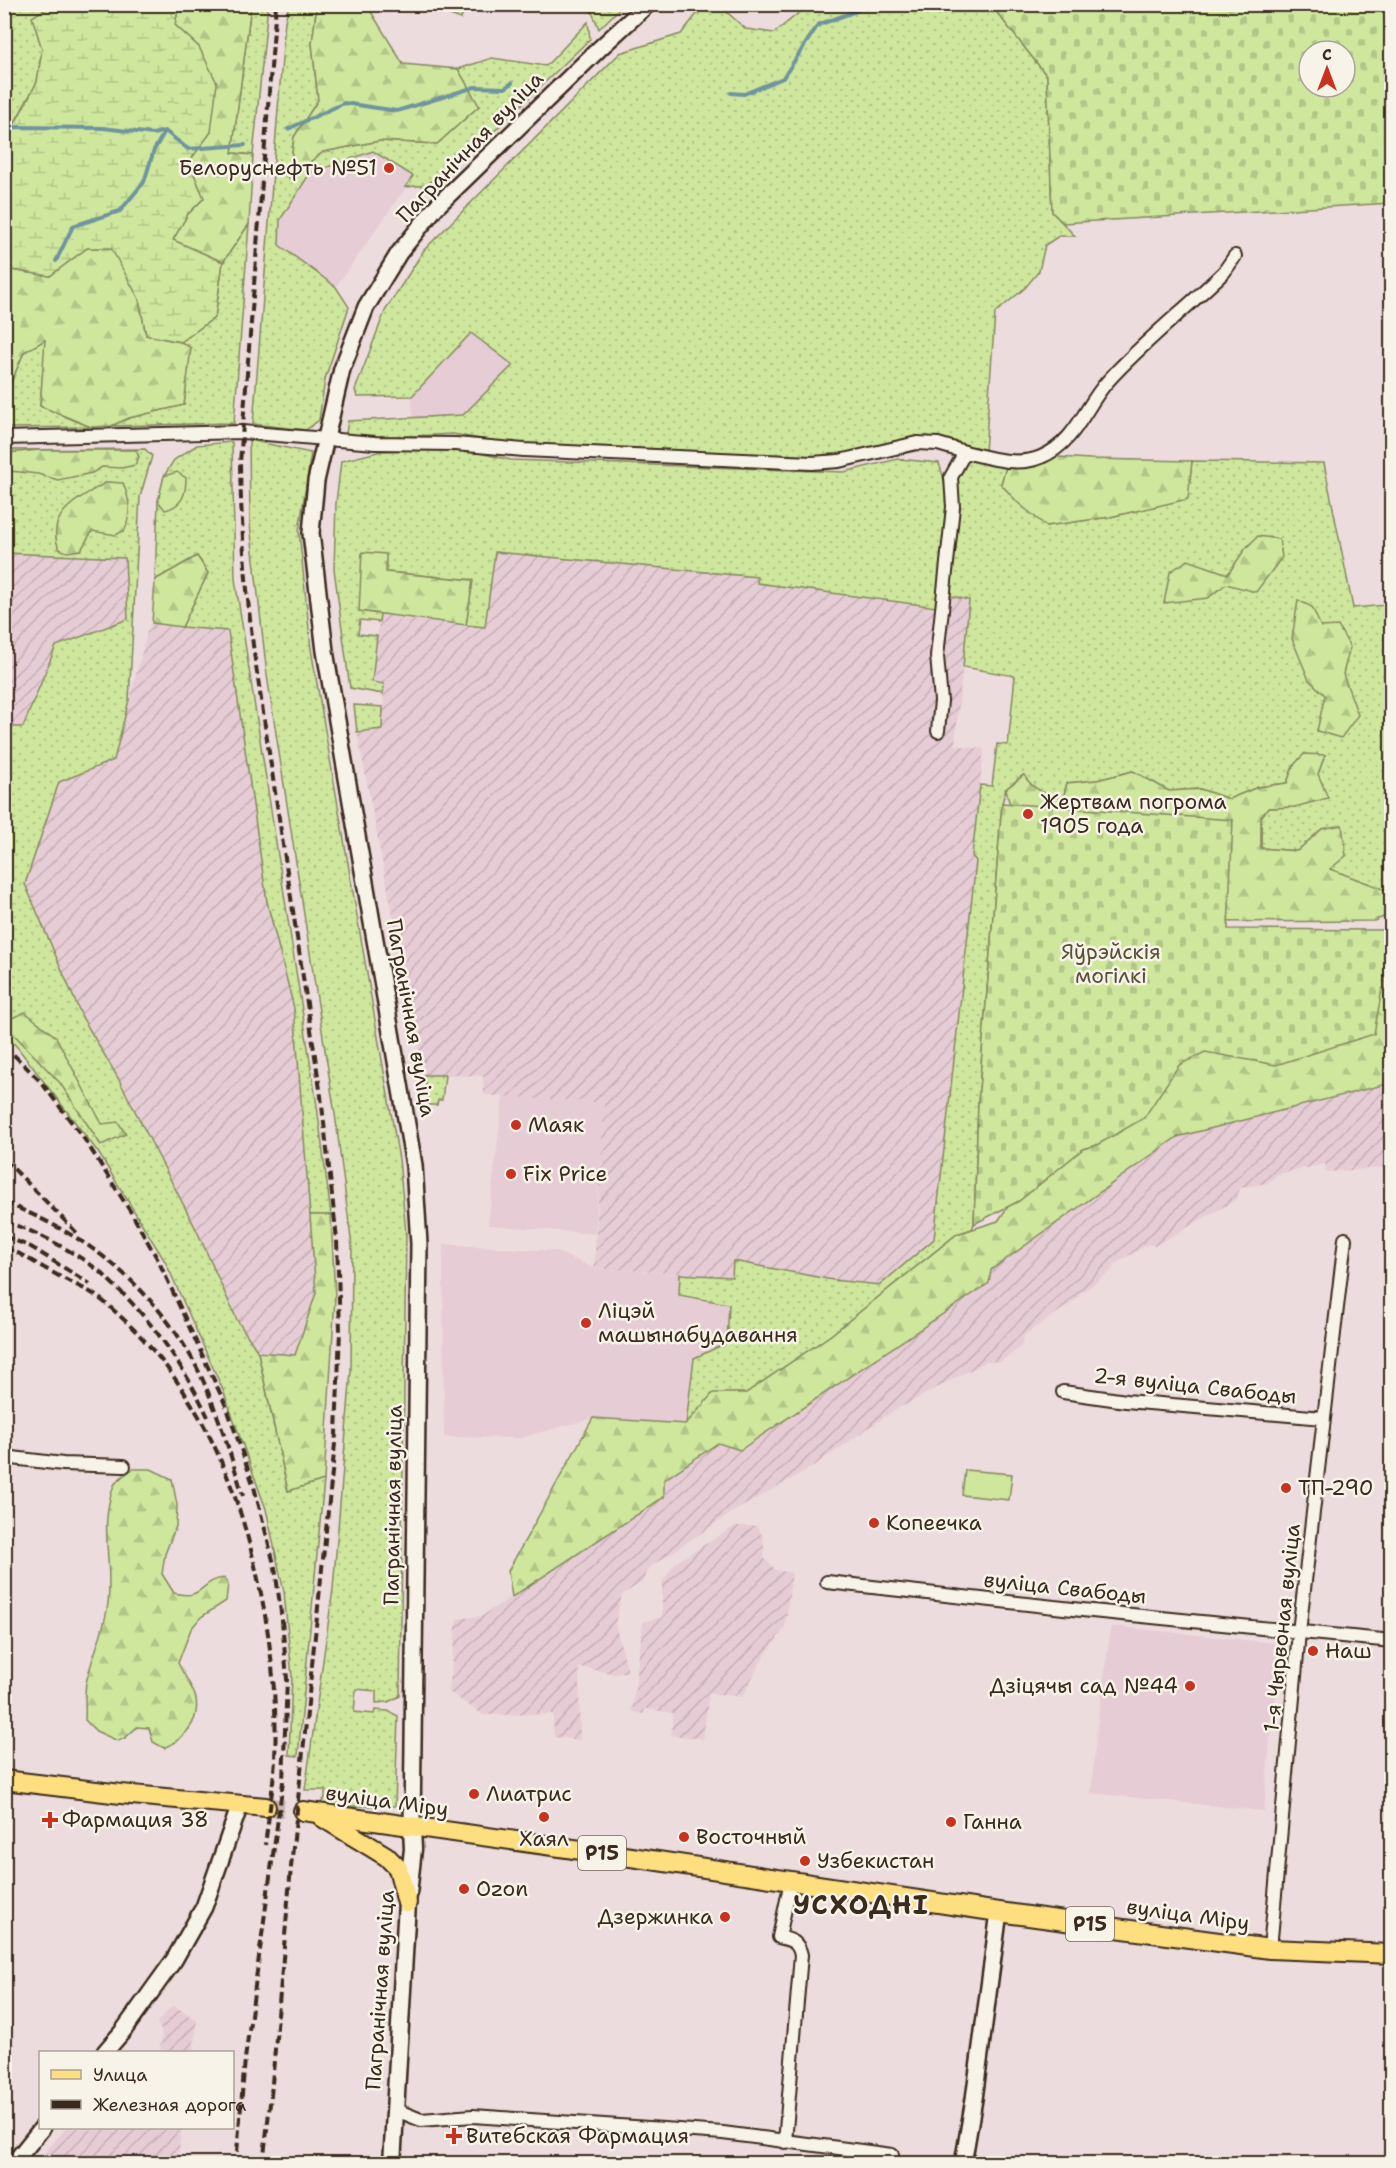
<svg xmlns="http://www.w3.org/2000/svg" width="1396" height="2168" font-family="'Shantell Sans',sans-serif">
  <defs>
    <pattern id="industrial-furrows" width="10" height="10" patternUnits="userSpaceOnUse" patternTransform="scale(1.5)"><rect width="10" height="10" fill="#e6ccd5"/><path d="M-1 1l2-2M0 10L10 0M9 11l2-2" fill="none" stroke="#c6afb6"/></pattern>
    <pattern id="grass-dots" width="8" height="8" patternUnits="userSpaceOnUse" patternTransform="scale(1.5)"><rect width="8" height="8" fill="#cee79d"/><path d="M2 2h.1M6 6h.1" fill="none" stroke="#b2c687" stroke-width="1.8" stroke-linecap="round"/></pattern>
    <pattern id="forest-firs" width="22" height="20" patternUnits="userSpaceOnUse" patternTransform="scale(1.5)"><rect width="22" height="20" fill="#cee79d"/><path d="M5 1l3.5 6h-7zM16 11l3.5 6h-7z" fill="#b2c687"/></pattern>
    <pattern id="wetland-marsh" width="20" height="14" patternUnits="userSpaceOnUse" patternTransform="scale(1.5)"><rect width="20" height="14" fill="#cee79d"/><path d="M1 5h8M5 5V1M11 12h8M15 12V8" fill="none" stroke="#b2c687"/></pattern>
    <pattern id="cemetery-stones" width="16" height="16" patternUnits="userSpaceOnUse" patternTransform="scale(1.5)"><rect width="16" height="16" fill="#cee79d"/><path d="M2 7V4a2 2 0 0 1 4 0v3zM10 15v-3a2 2 0 0 1 4 0v3z" fill="#b2c687"/></pattern>
  </defs>
  <rect width="100%" height="100%" fill="#eddcdd"/>
  <filter id="ink" filterUnits="userSpaceOnUse"><feTurbulence type="fractalNoise" baseFrequency=".0167" numOctaves="2"/><feDisplacementMap in="SourceGraphic" scale="12" xChannelSelector="R" yChannelSelector="G"/><feConvolveMatrix kernelMatrix="1 2 1 2 8 2 1 2 1" color-interpolation-filters="sRGB"/></filter>
  <g filter="url(#ink)">
    <!-- built -->
    <g fill="#e6ccd5">
      <polygon points="373,151 413,177 336,287 279,245 280,220 310,173"/>
      <polygon points="471,333 513,365 463,415 413,418 412,396"/>
      <polygon points="503,1096 605,1103 595,1234 488,1225"/>
      <polygon points="443,1244 555,1251 594,1268 680,1274 679,1295 729,1304 727,1343 694,1358 686,1424 593,1418 520,1438 444,1437"/>
      <polygon points="1111,1626 1283,1644 1270,1739 1264,1811 1091,1793 1097,1727"/>
    </g>
    <!-- industrial -->
    <g fill="url(#industrial-furrows)">
      <polygon points="495,552 758,577 758,583 940,607 943,599 950,596 969,599 955,745 984,749 972,856 976,860 964,976 934,1239 880,1285 833,1280 733,1261 732,1277 594,1268 604,1103 484,1095 483,1076 424,1075 357,732 382,729 384,684 372,683 380,614 485,627"/>
      <polygon points="5,553 126,558 128,619 56,646 23,727 5,727"/>
      <polygon points="152,623 228,631 267,902 294,1008 316,1293 295,1356 258,1352 237,1320 197,1231 117,1076 82,1017 25,884 59,782 114,760 147,632"/>
      <polygon points="1391,1083 1391,1167 1327,1172 1325,1164 1278,1174 1268,1183 1240,1188 1237,1199 1155,1246 1148,1244 1115,1264 1111,1271 1081,1293 1076,1300 1024,1335 1021,1347 1000,1362 987,1361 892,1412 812,1467 733,1512 650,1567 642,1582 622,1595 615,1624 628,1671 617,1674 579,1667 580,1740 554,1737 553,1714 483,1715 449,1692 457,1619 482,1616 664,1497 664,1480 718,1443 989,1283 991,1270 1177,1137"/>
      <polygon points="735,1526 757,1526 763,1537 765,1559 776,1570 792,1573 785,1627 760,1663 742,1697 709,1693 703,1739 671,1735 673,1713 645,1709 644,1714 632,1712 643,1622 662,1617 662,1583 675,1563"/>
      <polygon points="173,2005 197,2020 193,2052 165,2052 160,2050 162,2033 157,2022"/>
      <polygon points="66,2128 182,2128 177,2163 36,2163"/>
    </g>
    <!-- grass -->
    <g fill="url(#grass-dots)" stroke="#84885e" stroke-width="1.5">
      <polygon points="5,5 52,5 33,17 42,49 37,82 15,122 5,124"/>
      <polygon points="251,5 268,5 253,155 232,153"/>
      <polygon points="289,5 317,5 312,43 318,100 294,137 289,177 323,152 379,141 437,144 479,106 458,69 492,58 546,66 588,22 590,39 488,137 466,146 427,185 405,187 413,176 373,151 310,173 280,220 279,245 336,287 349,307 325,379 319,420 306,430 253,424 285,21"/>
      <polygon points="589,5 623,5 599,29"/>
      <path d="M 704,5 L 722,8 L 746,29 L 774,33 L 800,12 L 821,5 L 991,5 L 1047,76 L 1052,212 L 1075,236 L 1059,236 L 1045,245 L 1039,271 L 1025,288 L 995,313 L 985,452 L 1010,454 L 1001,484 L 1046,526 L 1110,517 L 1187,499 L 1192,461 L 1324,463 L 1353,608 L 1386,605 L 1392,650 L 1391,892 L 1329,869 L 1322,829 L 1297,851 L 1261,848 L 1261,817 L 1268,808 L 1295,807 L 1318,774 L 1325,755 L 1293,766 L 1287,783 L 1258,787 L 1229,799 L 1200,789 L 1169,791 L 1133,771 L 1097,780 L 1067,783 L 1063,799 C 1045,795 1034,790 1023,775 L 1006,789 L 1002,803 L 978,1103 L 974,1224 L 972,1229 L 957,1234 L 831,1335 L 746,1393 L 713,1394 L 686,1424 L 694,1358 L 727,1343 L 729,1304 L 679,1295 L 680,1274 L 732,1277 L 733,1261 L 833,1280 L 880,1285 L 934,1239 L 976,861 L 972,856 L 980,785 L 992,786 L 997,744 L 1008,745 L 1015,676 L 963,667 L 969,600 L 950,596 L 958,508 L 953,449 L 904,447 L 843,460 L 519,446 L 453,434 L 373,438 L 346,434 L 348,421 L 463,415 L 513,365 L 471,333 L 412,396 L 357,397 L 355,390 L 385,311 L 424,250 L 620,53 L 681,34 Z"/>
      <polygon points="249,224 234,423 111,426 129,418 184,405 190,349 181,342 215,317 223,262"/>
      <polygon points="46,339 40,406 91,427 5,428 5,397 24,352"/>
      <polygon points="249,440 311,453 299,531 311,649 399,1159 406,1233 400,1696 388,1702 376,1703 376,1691 356,1689 354,1712 374,1714 375,1710 388,1711 398,1716 395,1806 318,1806 325,1798 325,1790 305,1790 333,1589 351,1371 352,1247 336,1121 267,675 250,524"/>
      <polygon points="232,442 235,579 317,1106 331,1215 310,1215 294,1008 267,902 228,631 182,627 208,573 197,556 155,580 158,501 164,476 174,460 197,445"/>
      <path d="M 456,448 L 511,460 L 844,472 L 898,459 L 939,463 C 956,509 942,560 936,607 L 757,583 L 757,577 L 495,552 L 485,627 L 466,625 L 473,580 L 386,572 L 359,611 L 380,614 L 379,622 L 360,620 L 358,634 L 377,636 L 372,682 L 384,684 L 383,694 L 350,688 L 334,569 L 336,503 L 341,461 L 382,451 Z"/>
      <polygon points="145,449 152,456 140,497 129,700 114,760 59,782 25,884 82,1017 117,1076 197,1231 237,1320 258,1352 288,1491 324,1480 298,1756 289,1755 292,1677 284,1592 266,1509 223,1390 166,1263 98,1152 18,1048 5,1034 5,727 23,727 56,646 128,619 125,558 5,553 5,450"/>
      <polygon points="354,705 383,707 382,729 357,732"/>
      <polygon points="424,1075 445,1075 442,1100 438,1100 437,1105 429,1105"/>
    </g>
    <!-- forest -->
    <g fill="url(#forest-firs)" stroke="#84885e" stroke-width="1.5">
      <polygon points="179,5 251,5 232,153 253,155 249,224 223,262 173,240 188,214 204,198 188,162 211,132 199,47 175,25"/>
      <polygon points="317,5 369,5 368,7 403,64 458,69 479,106 437,144 379,141 323,152 289,178 294,137 318,100 312,43"/>
      <polygon points="87,248 112,248 139,299 146,335 181,342 191,348 184,405 129,418 111,426 91,427 40,406 45,340 24,352 5,397 5,269 50,276"/>
      <polygon points="39,450 136,450 139,457 135,465 122,468 102,467 92,473 58,480 38,474 10,471 5,465 8,453"/>
      <polygon points="1010,454 1090,459 1192,461 1188,499 1110,517 1046,526 1017,502 1001,484"/>
      <path d="M 177,472 L 186,478 C 186,495 182,506 165,510 L 158,501 L 164,476 Z"/>
      <path d="M 107,482 L 123,483 C 130,500 131,512 125,530 L 116,535 L 92,531 L 81,550 L 67,552 L 59,549 C 44,512 82,497 107,482 Z"/>
      <polygon points="1258,536 1279,539 1282,557 1256,592 1226,584 1208,598 1164,603 1170,572 1188,560 1228,574 1245,549"/>
      <polygon points="362,552 386,554 386,572 473,580 466,625 359,611"/>
      <polygon points="197,556 208,573 182,627 152,623 155,580"/>
      <polygon points="1298,600 1312,607 1321,627 1338,626 1350,647 1343,674 1358,715 1341,738 1317,731 1325,695 1309,680 1292,639"/>
      <path d="M 1304,754 L 1325,755 L 1318,774 L 1328,798 L 1295,807 L 1268,808 L 1261,817 L 1261,848 L 1297,851 L 1322,829 L 1342,825 L 1346,856 L 1330,869 L 1391,892 L 1391,914 L 1374,921 L 1209,922 L 1012,814 L 1006,789 L 1024,775 C 1032,790 1047,795 1063,799 L 1067,783 L 1097,780 L 1133,771 L 1169,791 L 1200,789 L 1229,799 L 1258,787 L 1287,783 L 1293,766 Z"/>
      <polygon points="1391,948 1391,1083 1177,1137 991,1270 989,1283 740,1450 718,1443 664,1480 664,1497 512,1597 508,1571 593,1418 686,1424 713,1393 746,1393 831,1335 957,1234 998,1221 1018,1192 984,1163"/>
      <polygon points="25,1012 56,1037 102,1124 118,1122 126,1134 101,1145 60,1083 5,1025 5,1021"/>
      <polygon points="310,1215 331,1215 335,1298 324,1480 288,1491 258,1352 295,1355 316,1293"/>
      <path d="M 133,1469 L 151,1469 L 172,1479 L 177,1505 L 176,1526 L 165,1554 L 162,1574 L 174,1593 C 204,1601 200,1580 224,1578 L 228,1584 L 226,1601 L 201,1617 L 191,1629 L 178,1663 C 183,1674 194,1689 196,1699 C 200,1722 184,1739 164,1748 L 153,1742 L 149,1728 L 137,1727 L 125,1738 L 118,1741 L 96,1731 L 85,1720 C 86,1708 84,1694 86,1683 C 92,1656 105,1630 108,1603 C 113,1563 99,1528 113,1488 C 115,1480 126,1474 133,1469 Z"/>
    </g>
    <!-- wetland -->
    <polygon fill="url(#wetland-marsh)" stroke="#84885e" stroke-width="1.5" points="52,5 179,5 175,25 199,47 217,83 211,132 189,162 204,198 188,214 173,240 223,262 215,317 181,342 146,335 139,299 111,248 87,248 50,276 5,269 5,142 37,82 42,49 32,17"/>
    <!-- cemetery -->
    <g fill="url(#cemetery-stones)" stroke="#84885e" stroke-width="1.5" fill-rule="evenodd">
      <path d="M 991,5 L 1391,5 L 1391,203 L 1063,223 L 1052,212 L 1047,76 ZM 1309,51 L 1345,51 L 1345,87 L 1309,87 Z"/>
      <polygon points="1002,803 1233,820 1228,929 1386,930 1386,988 1382,989 1374,1034 1276,1065 1205,1052 1179,1065 1144,1118 1097,1145 1083,1149 1019,1201 974,1224 978,1103"/>
    </g>
    <!-- green -->
    <g fill="#cee79d" stroke="#84885e" stroke-width="1.5">
      <polygon points="433,4 466,4 466,5 461,19 431,8"/>
      <polygon points="965,1470 1012,1474 1009,1500 962,1495"/>
    </g>
    <g fill="none" stroke-linecap="round" stroke-linejoin="round">
      <!-- stream -->
      <g stroke="#70949f" stroke-width="4">
        <polyline points="731,93 744,94 783,78 818,25 875,4"/>
        <polyline points="288,129 344,103 397,111 475,87 505,88 512,83"/>
        <polyline points="4,132 16,127 103,128 153,134 165,131 188,149 245,145"/>
        <polyline points="56,261 73,226 120,211 144,182 154,150 165,131"/>
      </g>
      <!-- primary-tunnel -->
      <polyline stroke="#c9b8b7" stroke-width="18" stroke-dasharray="18 9" stroke-linecap="butt" points="266,1807 286,1809"/>
      <!-- minor casing -->
      <g stroke="#3b2a1e" stroke-width="16">
        <g id="minor">
          <polyline points="4,438 242,432 375,443 455,444 524,450 812,463 839,461 917,443 938,444 965,452 951,477 953,507 937,656 941,701 938,731"/>
          <path d="M 965,452 C 990,458 1017,467 1041,457 C 1076,442 1084,408 1107,382 C 1143,342 1186,309 1224,272 L 1235,256"/>
          <polyline points="1063,1392 1126,1401 1323,1418"/>
          <polyline points="4,1457 63,1464 124,1466"/>
          <polyline points="827,1582 1082,1610 1392,1641"/>
          <polyline points="1270,1949 1299,1632 1345,1239"/>
          <polyline points="396,2110 421,2120 473,2116 723,2133 892,2155"/>
          <path d="M 785,2142 L 801,1955 C 798,1941 791,1940 779,1937 L 791,1881"/>
        </g>
      </g>
      <!-- tertiary casing -->
      <g stroke="#3b2a1e" stroke-width="20">
        <g id="tertiary">
          <polyline points="412,1827 419,1244 414,1165 325,651 311,533 316,481 342,369 366,307 399,253 436,207 599,49 648,4"/>
          <polyline points="105,2052 123,2031 174,1960 204,1907 240,1805"/>
          <polyline points="13,2164 42,2128"/>
          <polyline points="963,2164 974,2099 999,1912"/>
        </g>
      </g>
      <!-- secondary casing -->
      <g stroke="#3b2a1e" stroke-width="21">
        <polyline id="secondary" points="392,2164 407,1903 413,1849 412,1827"/>
      </g>
      <!-- primary casing -->
      <g stroke="#3b2a1e" stroke-width="22">
        <g id="primary">
          <polyline points="4,1780 121,1794 266,1807"/>
          <polyline points="303,1811 631,1857 999,1912 1270,1949 1392,1954"/>
          <polyline points="322,1817 386,1856 398,1868 407,1903"/>
        </g>
      </g>
      <!-- minor -->
      <use href="#minor" stroke="#f7f3e8" stroke-width="12"/>
      <!-- tertiary -->
      <use href="#tertiary" stroke="#f7f3e8" stroke-width="15"/>
      <!-- secondary -->
      <use href="#secondary" stroke="#f7f3e8" stroke-width="16"/>
      <!-- primary -->
      <use href="#primary" stroke="#fddf80" stroke-width="18"/>
      <!-- rail -->
      <g stroke="#3b2a1e" stroke-width="4" stroke-dasharray="9 4.5" stroke-linecap="butt">
        <polyline points="4,1045 41,1082 85,1140 132,1214 158,1260 227,1408 254,1487 275,1568 282,1620 287,1679 283,1782 245,2059 236,2164"/>
        <polyline points="4,1159 78,1234"/>
        <path d="M 4,1202 C 30,1213 54,1224 78,1239 C 129,1271 175,1321 201,1376 C 219,1415 231,1456 243,1496"/>
        <path d="M 4,1221 C 37,1232 70,1249 98,1270 C 104,1274 109,1281 115,1286 C 154,1323 185,1368 208,1417"/>
        <polyline points="4,1236 31,1247 90,1284"/>
        <path d="M 4,1249 L 16,1252 C 34,1262 53,1273 72,1283 C 81,1287 91,1292 99,1298 C 137,1328 170,1367 194,1408 C 251,1502 280,1650 275,1759 C 273,1787 269,1816 265,1845"/>
        <path d="M 263,2164 L 271,2095 L 291,1867 L 336,1434 L 340,1330 L 337,1240 L 321,1096 L 254,653 C 246,590 241,526 240,463 L 276,4"/>
      </g>
    </g>
  </g>
  <!-- markers -->
  <g fill="#c8321e" stroke="#f7f3e8" stroke-width="2">
    <circle cx="389" cy="168" r="6"/>
    <circle cx="1028" cy="814" r="6"/>
    <circle cx="516" cy="1125" r="6"/>
    <circle cx="511" cy="1174" r="6"/>
    <circle cx="586" cy="1323" r="6"/>
    <circle cx="1286" cy="1488" r="6"/>
    <circle cx="874" cy="1523" r="6"/>
    <circle cx="1313" cy="1651" r="6"/>
    <circle cx="1190" cy="1686" r="6"/>
    <circle cx="474" cy="1794" r="6"/>
    <circle cx="544" cy="1817" r="6"/>
    <path d="M47 1811h6v6h6v6h-6v6h-6v-6h-6v-6h6z"/>
    <circle cx="951" cy="1822" r="6"/>
    <circle cx="684" cy="1837" r="6"/>
    <circle cx="805" cy="1861" r="6"/>
    <circle cx="464" cy="1889" r="6"/>
    <circle cx="725" cy="1917" r="6"/>
    <path d="M451 2127h6v6h6v6h-6v6h-6v-6h-6v-6h6z"/>
  </g>
  <g text-anchor="middle" stroke-width="5" stroke-linejoin="round" paint-order="stroke">
    <!-- shield labels -->
    <g fill="#f7f3e8" stroke="#73665b" stroke-width="1.5">
      <rect x="578" y="1836" width="48" height="34" rx="4.5"/>
      <rect x="1066" y="1907" width="48" height="34" rx="4.5"/>
    </g>
    <g font-size="20" font-weight="bold" fill="#3b2a1e">
      <text x="602" y="1860">Р15</text>
      <text x="1090" y="1931">Р15</text>
    </g>
    <!-- street labels -->
    <g font-size="21" fill="#3b2a1e" stroke="#f7f3e8">
      <text transform="translate(470 147) rotate(-46)" y="7">Пагранічная вуліца</text>
      <text transform="translate(411 1018) rotate(80)" y="7">Пагранічная вуліца</text>
      <text transform="translate(1195 1386) rotate(6)" y="7">2-я вуліца Свабоды</text>
      <text transform="translate(393 1505) rotate(-89)" y="7">Пагранічная вуліца</text>
      <text transform="translate(1065 1588) rotate(6)" y="7">вуліца Свабоды</text>
      <text transform="translate(1282 1628) rotate(-84)" y="7">1-я Чырвоная вуліца</text>
      <text transform="translate(387 1801) rotate(8)" y="7">вуліца Міру</text>
      <text transform="translate(1188 1915) rotate(8)" y="7">вуліца Міру</text>
      <text transform="translate(380 1990) rotate(-86)" y="7">Пагранічная вуліца</text>
    </g>
    <!-- poi labels -->
    <g font-size="21" fill="#3b2a1e" stroke="#f7f3e8" text-anchor="start">
      <text x="377" y="175" text-anchor="end">Белоруснефть №51</text>
      <text x="1040" y="809">Жертвам погрома<tspan x="1040" dy="24">1905 года</tspan></text>
      <text x="528" y="1132">Маяк</text>
      <text x="523" y="1181">Fix Price</text>
      <text x="598" y="1318">Ліцэй<tspan x="598" dy="24">машынабудавання</tspan></text>
      <text x="1298" y="1495">ТП-290</text>
      <text x="886" y="1530">Копеечка</text>
      <text x="1325" y="1658">Наш</text>
      <text x="1178" y="1693" text-anchor="end">Дзіцячы сад №44</text>
      <text x="486" y="1801">Лиатрис</text>
      <text x="62" y="1827">Фармация 38</text>
      <text x="963" y="1829">Ганна</text>
      <text x="696" y="1844">Восточный</text>
      <text x="544" y="1846" text-anchor="middle">Хаял</text>
      <text x="817" y="1868">Узбекистан</text>
      <text x="476" y="1896">Ozon</text>
      <text x="713" y="1924" text-anchor="end">Дзержинка</text>
      <text x="466" y="2143">Витебская Фармация</text>
    </g>
    <!-- park labels -->
    <g font-size="21" fill="#585037" stroke="#f7f3e8">
      <text x="1111" y="959">Яўрэйскія<tspan x="1111" dy="24">могілкі</tspan></text>
    </g>
    <!-- district labels -->
    <g font-size="27" font-weight="bold" letter-spacing="1.5" fill="#3b2a1e" stroke="#f7f3e8">
      <text x="861" y="1914">УСХОДНІ</text>
    </g>
  </g>
  <!-- margin -->
  <rect width="1396" height="2168" fill="none" stroke="#f7f3e8" stroke-width="24"/>
  <rect x="12" y="12" width="1372" height="2144" fill="none" stroke="#3b2a1e" stroke-width="2" filter="url(#ink)"/>
  <!-- legend -->
  <rect x="39" y="2051" width="195" height="78" fill="#f7f3e8" stroke="#aca397" stroke-width="1.5"/>
  <rect x="51" y="2070" width="30" height="9" fill="#fddf80" stroke="#aca397" stroke-width="1.5"/>
  <text x="93" y="2081" font-size="18" fill="#3b2a1e">Улица</text>
  <rect x="51" y="2100" width="30" height="9" fill="#3b2a1e" stroke="#aca397" stroke-width="1.5"/>
  <text x="93" y="2111" font-size="18" fill="#3b2a1e">Железная дорога</text>
  <!-- north arrow -->
  <g transform="translate(1327 69)"><circle r="28" fill="#f7f3e8" stroke="#aca397" stroke-width="1.5"/>
  <path d="M0-4.5L10 22L0 15L-10 22Z" fill="#c8321e"/>
  <text y="-9" font-size="16" font-weight="bold" text-anchor="middle" fill="#3b2a1e">С</text>
  </g>
</svg>
